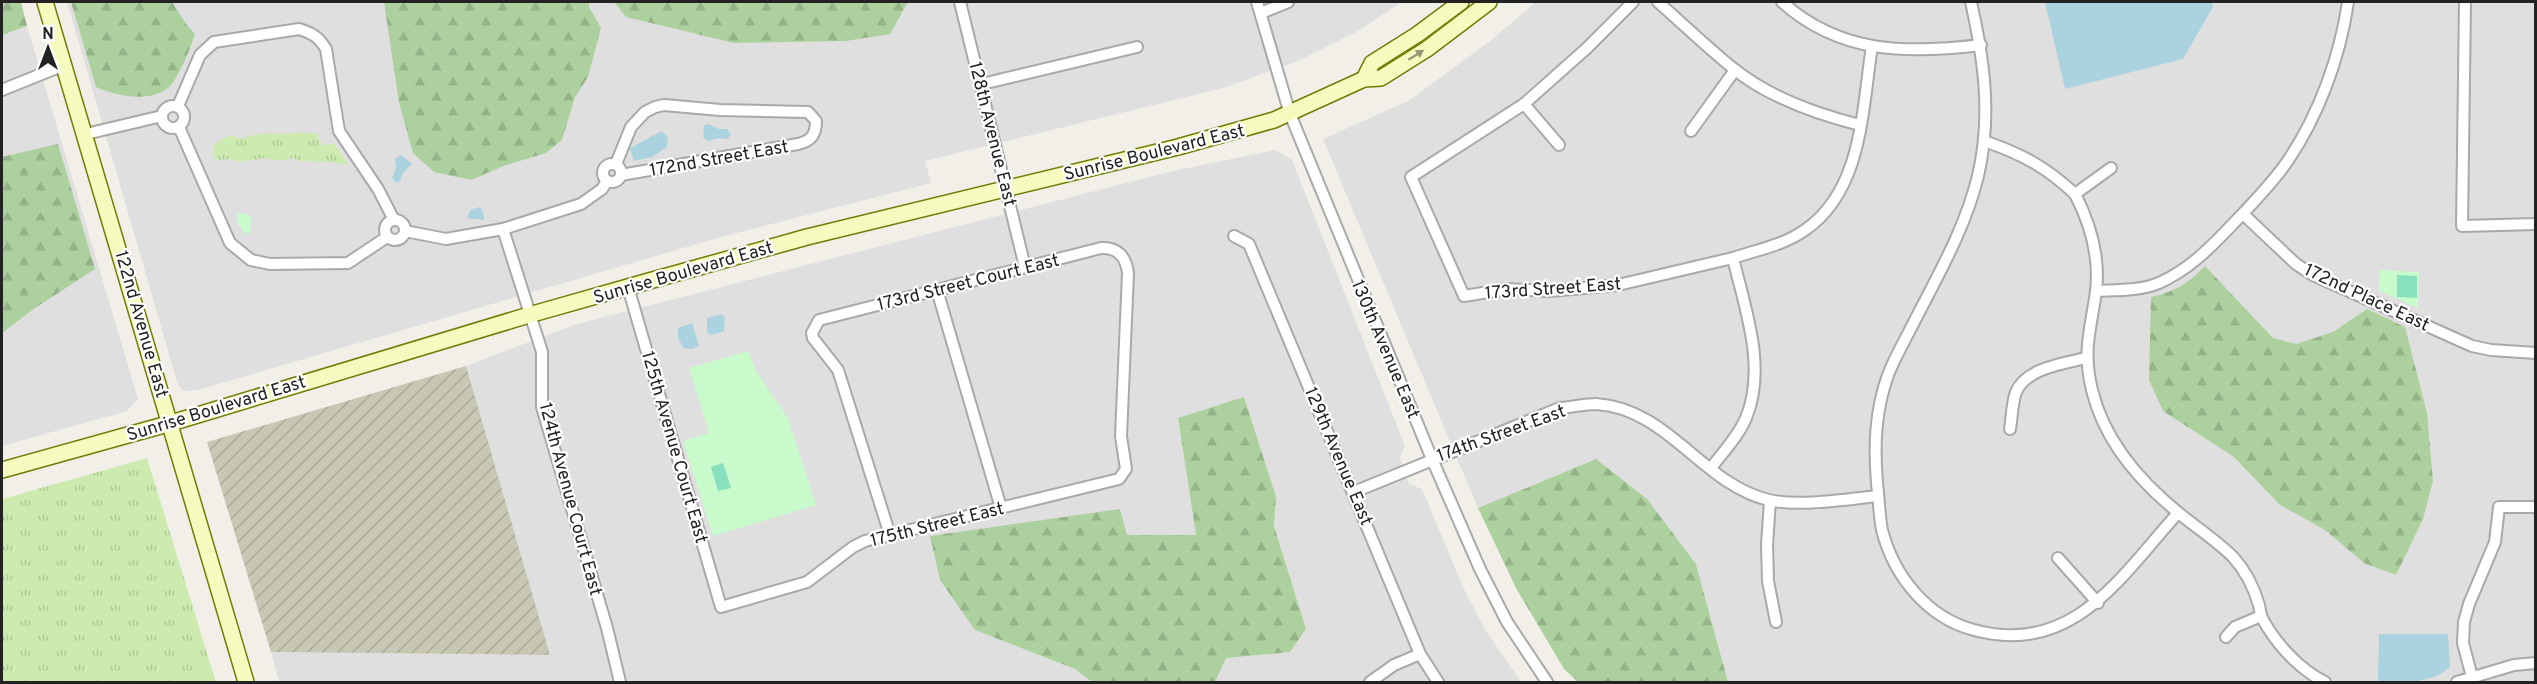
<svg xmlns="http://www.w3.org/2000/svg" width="2537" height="684" font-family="Overpass,sans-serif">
  <defs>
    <pattern id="construction-furrows" width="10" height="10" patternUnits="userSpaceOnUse" patternTransform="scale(1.5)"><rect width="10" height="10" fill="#c7c7b4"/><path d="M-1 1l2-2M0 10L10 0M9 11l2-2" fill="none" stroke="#abab9a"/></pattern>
    <pattern id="grass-tufts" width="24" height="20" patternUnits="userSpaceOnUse" patternTransform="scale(1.5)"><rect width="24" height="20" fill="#cdebb0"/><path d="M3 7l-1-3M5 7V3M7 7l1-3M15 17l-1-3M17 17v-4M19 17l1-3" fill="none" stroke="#b0c997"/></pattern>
    <pattern id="forest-firs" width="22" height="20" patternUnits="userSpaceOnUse" patternTransform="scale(1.5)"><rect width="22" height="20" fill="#add19e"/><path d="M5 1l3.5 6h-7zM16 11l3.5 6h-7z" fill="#95b388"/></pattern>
  </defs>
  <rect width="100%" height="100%" fill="#f2efe9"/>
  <!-- residential -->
  <g fill="#e0dfdf">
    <polygon points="67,2 1402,2 1358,31 1298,61 1223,88 925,161 931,183 721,237 198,390 184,391 178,385"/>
    <polygon points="1536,2 2535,2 2535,682 1728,682 1696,564 1596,459 1478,508 1323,139 1410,100 1490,41"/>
    <polygon points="27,26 138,399 127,411 2,446 2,35"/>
    <polygon points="1276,150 1292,160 1405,446 1400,458 1409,484 1422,489 1463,587 1484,628 1521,682 1215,682 1225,658 1290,652 1306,629 1274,526 1276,497 1178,418 1196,535 1127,535 1120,509 975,630 1075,669 1092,682 279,682 271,652 550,655 466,366 577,324 1173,171"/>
  </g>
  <!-- construction -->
  <polygon fill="url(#construction-furrows)" points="466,366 550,655 271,652 207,442"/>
  <!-- grass -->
  <g fill="url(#grass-tufts)">
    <polygon points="297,133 316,133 322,145 334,144 349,165 332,162 300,161 294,158 279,161 265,158 239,162 232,159 218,160 213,157 214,144 230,135 241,139 258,134"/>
    <polygon points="147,458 216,682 2,682 2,499"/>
  </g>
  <!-- forest -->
  <g fill="url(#forest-firs)">
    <polygon points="2,2 21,2 27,26 2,35"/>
    <path d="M 71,2 L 172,2 L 186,24 L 195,34 C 191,47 178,80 168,88 C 149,103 116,96 96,87 Z"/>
    <polygon points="384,2 589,2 589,7 601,28 588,77 575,97 562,140 546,153 506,165 471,180 434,172 413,153 399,103"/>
    <polygon points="614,2 908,2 890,34 846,41 734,43 626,17"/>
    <polygon points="58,144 95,269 35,308 2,333 2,157"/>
    <path d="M 2205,266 L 2273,338 L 2296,344 L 2333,332 L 2367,309 L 2405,327 L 2427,413 L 2433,481 L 2423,519 L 2396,575 L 2364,563 L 2325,530 L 2280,505 L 2234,457 L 2163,411 L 2149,380 L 2151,297 C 2176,291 2186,285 2205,266 Z"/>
    <polygon points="1244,397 1276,497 1274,526 1306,629 1290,652 1226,658 1215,682 1092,682 1075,669 975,630 940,580 930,536 1120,509 1127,535 1196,535 1178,418"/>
    <polygon points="1596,459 1647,499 1696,564 1728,682 1578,682 1564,669 1516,588 1478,508"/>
  </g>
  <!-- park -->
  <g fill="#c8facc">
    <polygon points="241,213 251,216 250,234 244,233 237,221 237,214"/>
    <polygon points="2380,270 2419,272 2418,308 2379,291"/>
    <polygon points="748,351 756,371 788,418 816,505 713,536 683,441 709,433 689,368"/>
  </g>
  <!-- pitch -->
  <g fill="#88e0be">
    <polygon points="2397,275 2417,276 2417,298 2397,297"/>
    <polygon points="723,463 731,488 718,491 711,467"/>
  </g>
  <!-- water -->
  <g fill="#aad3df">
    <polygon points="2045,2 2212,2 2213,7 2183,59 2065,89"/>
    <polygon points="708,124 719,129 727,129 731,135 727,139 720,138 707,141 703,137 704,126"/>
    <polygon points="662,131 668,138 667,147 652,157 634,161 630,148"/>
    <polygon points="401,155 412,164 403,173 400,181 396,183 392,178 396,168 395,159"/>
    <polygon points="480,207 483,211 484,220 467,218 470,210"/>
    <polygon points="721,314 725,317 724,331 711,335 707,332 707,318"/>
    <polygon points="692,323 699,346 692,349 683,348 678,337 678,328"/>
    <path d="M 2379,634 L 2448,634 L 2450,667 C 2431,684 2404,683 2378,682 Z"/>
  </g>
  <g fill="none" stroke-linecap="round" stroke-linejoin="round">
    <!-- street casing -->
    <g stroke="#a9a9a9" stroke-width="14">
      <g id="street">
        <polyline points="960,2 1025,267"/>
        <polyline points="1257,2 1290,114 1432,459 1480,569 1507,622 1547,682"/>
        <polyline points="1633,2 1587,48 1524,104 1411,177 1464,296 1507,289 1549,291 1618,285 1733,258"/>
        <path d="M 1658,2 C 1683,24 1708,48 1734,69 C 1770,98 1816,114 1860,125"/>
        <path d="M 1782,2 C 1840,54 1907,54 1981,45"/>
        <path d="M 1971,2 C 1984,60 1992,116 1978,176 C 1965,229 1938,275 1913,324 C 1905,340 1895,357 1888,375 C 1875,411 1874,446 1877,483 C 1879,498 1879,515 1882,530 C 1894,577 1928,618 1974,630 C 2073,657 2121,576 2178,513"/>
        <polyline points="2465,2 2462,226 2536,224"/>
        <polyline points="1261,13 1288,2"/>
        <polyline points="982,84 1137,47"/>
        <polyline points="2,90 64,65"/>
        <polyline points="1524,104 1559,145"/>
        <circle cx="173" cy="117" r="11"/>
        <path d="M 178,106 L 200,55 L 214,42 L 299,29 C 312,33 319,37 326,49 L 339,131 L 378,189 L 394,220"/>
        <polyline points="179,127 230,243 251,260 270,264 348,263 387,237"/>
        <polyline points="1691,131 1735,70"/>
        <polyline points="86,134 162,116"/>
        <path d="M 1984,141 C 2022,154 2046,167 2075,194 L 2111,168"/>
        <circle cx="612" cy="173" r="9"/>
        <path d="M 616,164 L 631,127 L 645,112 L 655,107 L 664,105 L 720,110 L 808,112 L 816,121 C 816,135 811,141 798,144 L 621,175"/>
        <path d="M 2075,194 C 2090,223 2100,257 2096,291 C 2091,329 2082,349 2092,390 C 2104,440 2140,482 2180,514 C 2197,528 2217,541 2233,557 C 2245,570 2254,588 2259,605 C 2260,609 2260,614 2262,618 C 2276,644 2299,669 2325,682"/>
        <polyline points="2243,214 2296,264 2313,275 2472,346 2491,350 2536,353"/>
        <circle cx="395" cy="230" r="10"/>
        <polyline points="503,229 542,352 542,407 607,628 620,682"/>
        <polyline points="405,231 446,239 503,229 581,204 602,189 607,181"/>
        <polyline points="1234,236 1249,244 1420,654 1438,682"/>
        <path d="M 628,287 L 721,607 L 807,582 L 853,547 L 865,541 L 1119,479 L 1126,469 L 1121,436 L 1128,273 C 1126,257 1118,247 1101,248 L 819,320 L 812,333 L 813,338 L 838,370 L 890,535"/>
        <polyline points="937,290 1001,508"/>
        <path d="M 2096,291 C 2116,290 2140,291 2159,283 C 2188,270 2208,250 2230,227 C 2249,207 2271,185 2287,162 C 2319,115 2340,57 2348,2"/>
        <path d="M 2010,429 C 2012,417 2012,403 2016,392 C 2026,368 2065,363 2086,358"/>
        <path d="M 1711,468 C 1723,452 1738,437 1746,418 C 1767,367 1745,309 1733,258 C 1757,250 1784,245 1805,230 C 1863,190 1862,109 1872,46"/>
        <path d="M 1354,492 L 1560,408 C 1572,407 1585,404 1596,404 C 1668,408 1703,485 1769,500 C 1798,507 1848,499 1878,496"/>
        <polyline points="1770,501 1767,545 1768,581 1776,622"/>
        <polyline points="2058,558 2098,603"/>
        <polyline points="2226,637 2235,627 2261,616"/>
        <polyline points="2472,677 2463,643 2464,622 2469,604 2495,542 2499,507 2536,507"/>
        <polyline points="1370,682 1394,665 1420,654"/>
        <polyline points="2457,682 2514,665 2536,663"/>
      </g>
    </g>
    <!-- secondary casing -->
    <g stroke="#707d05" stroke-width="18">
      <g id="secondary">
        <polyline points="45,2 246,682"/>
        <polyline points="1364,79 1372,63 1418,34 1461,2"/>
        <polyline points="2,470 171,423 529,315 649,281 807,237 1178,147 1274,120 1364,79 1381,78 1427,49 1489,2"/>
      </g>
    </g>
    <!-- street -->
    <use href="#street" stroke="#fff" stroke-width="10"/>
    <!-- secondary -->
    <use href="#secondary" stroke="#f7fabf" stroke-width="15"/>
  </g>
  <!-- one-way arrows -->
  <defs><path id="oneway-solid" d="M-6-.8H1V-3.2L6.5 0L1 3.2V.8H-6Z" transform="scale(1.5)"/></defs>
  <use fill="#979978" href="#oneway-solid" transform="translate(1416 55) rotate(-32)"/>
  <g text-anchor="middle" stroke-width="4.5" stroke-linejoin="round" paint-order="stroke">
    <!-- street labels -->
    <g font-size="18" fill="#222" stroke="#fff">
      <text transform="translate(993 134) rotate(76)" y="6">128th Avenue East</text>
      <text transform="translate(1154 152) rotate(-14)" y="6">Sunrise Boulevard East</text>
      <text transform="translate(719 158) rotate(-10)" y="6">172nd Street East</text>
      <text transform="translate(683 272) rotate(-16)" y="6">Sunrise Boulevard East</text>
      <text transform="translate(968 282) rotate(-14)" y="6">173rd Street Court East</text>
      <text transform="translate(1553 288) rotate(-4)" y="6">173rd Street East</text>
      <text transform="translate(2367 297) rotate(25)" y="6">172nd Place East</text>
      <text transform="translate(142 324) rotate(74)" y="6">122nd Avenue East</text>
      <text transform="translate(1386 349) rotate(67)" y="6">130th Avenue East</text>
      <text transform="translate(216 408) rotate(-17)" y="6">Sunrise Boulevard East</text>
      <text transform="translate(1501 433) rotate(-20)" y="6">174th Street East</text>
      <text transform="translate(675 447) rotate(74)" y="6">125th Avenue Court East</text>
      <text transform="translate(1339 456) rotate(67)" y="6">129th Avenue East</text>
      <text transform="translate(571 499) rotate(75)" y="6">124th Avenue Court East</text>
      <text transform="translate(937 524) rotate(-14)" y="6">175th Street East</text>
    </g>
  </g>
  <!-- border -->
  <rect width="2537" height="684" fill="none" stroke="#222222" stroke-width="6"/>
  <!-- north arrow -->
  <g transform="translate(48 48)" stroke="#ffffff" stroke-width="4.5" paint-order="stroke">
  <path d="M0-4.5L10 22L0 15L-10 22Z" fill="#222222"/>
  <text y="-9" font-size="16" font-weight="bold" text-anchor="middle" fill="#222222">N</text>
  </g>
</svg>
